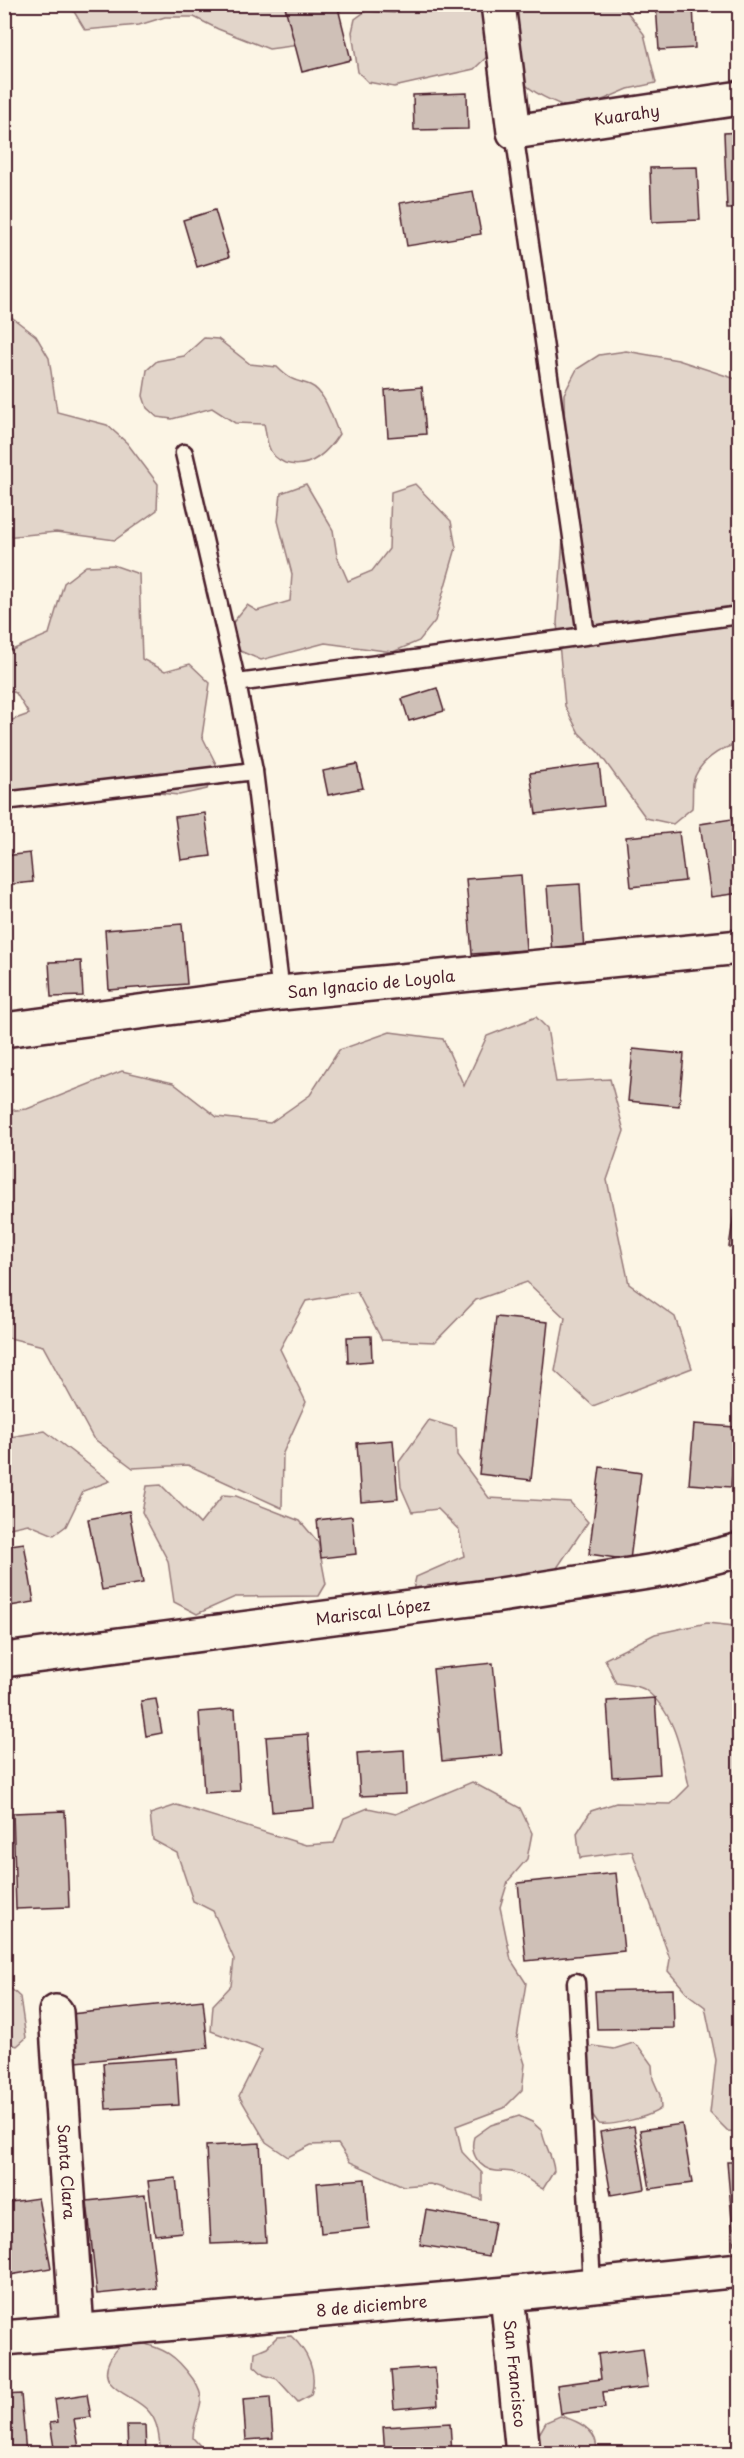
<svg xmlns="http://www.w3.org/2000/svg" width="744" height="2458" font-family="'Playpen Sans',sans-serif">
  <rect width="100%" height="100%" fill="#fcf5e5"/>
  <filter id="ink" filterUnits="userSpaceOnUse"><feTurbulence type="fractalNoise" baseFrequency=".0167" numOctaves="2"/><feDisplacementMap in="SourceGraphic" scale="12" xChannelSelector="R" yChannelSelector="G"/><feConvolveMatrix kernelMatrix="1 2 1 2 8 2 1 2 1" color-interpolation-filters="sRGB"/></filter>
  <g filter="url(#ink)">
    <!-- green -->
    <g fill="#e2d5ca" stroke="#967a7a" stroke-width="1.5">
      <path d="M 341,4 C 341,18 331,32 322,42 L 269,49 L 218,29 L 194,17 L 165,17 L 139,25 L 85,30 L 70,5 Z"/>
      <polygon points="410,4 478,4 498,9 494,50 474,69 394,87 368,82 358,72 352,32 355,19 366,11 394,13"/>
      <path d="M 524,5 L 622,5 L 644,34 L 656,83 L 628,89 L 577,111 C 556,103 515,89 513,62 C 511,45 517,26 518,10 Z"/>
      <polygon points="5,312 36,336 49,358 57,412 107,425 127,443 158,484 157,510 115,540 56,532 5,537"/>
      <path d="M 204,338 L 218,339 L 250,364 L 277,367 C 291,381 293,379 310,385 C 326,392 332,419 339,434 C 327,453 309,470 285,463 C 278,460 271,454 269,447 C 266,440 266,431 264,424 L 235,423 L 212,408 L 172,419 L 157,417 L 147,408 L 143,396 L 147,370 L 157,361 L 184,356 Z"/>
      <path d="M 626,351 L 678,360 L 739,380 L 739,744 C 720,747 697,763 693,783 C 692,791 693,800 692,808 L 673,824 L 646,818 L 599,753 L 579,733 L 565,706 L 557,623 L 563,538 L 560,479 L 565,451 L 564,394 L 577,369 L 599,355 Z"/>
      <polygon points="306,484 333,530 337,556 348,581 372,571 389,549 391,492 415,484 451,521 456,548 435,621 419,641 393,652 325,643 261,660 240,651 231,625 247,605 257,611 290,601 292,574 278,521 281,493"/>
      <polygon points="113,565 139,574 142,659 165,671 190,664 210,683 202,736 216,764 207,789 179,795 127,790 101,798 71,801 45,796 5,800 4,723 29,714 16,693 5,689 5,653 49,634 64,583 86,566"/>
      <polygon points="536,1017 547,1028 556,1082 610,1079 624,1131 607,1180 629,1284 675,1317 692,1368 593,1406 555,1371 565,1318 527,1282 476,1300 435,1342 382,1340 357,1292 306,1301 280,1349 306,1402 283,1453 282,1508 188,1465 133,1468 93,1438 43,1346 5,1337 5,1111 27,1109 122,1071 173,1083 217,1117 270,1123 310,1095 339,1050 390,1032 443,1039 464,1086 487,1036"/>
      <polygon points="429,1420 456,1428 457,1455 489,1498 570,1502 588,1522 557,1568 515,1600 413,1591 416,1577 464,1556 459,1530 438,1509 412,1512 401,1487 399,1462"/>
      <polygon points="45,1431 110,1481 83,1491 66,1526 54,1535 28,1524 5,1529 5,1438"/>
      <polygon points="161,1485 200,1524 223,1495 236,1496 300,1521 318,1542 326,1584 319,1596 235,1597 197,1614 174,1602 168,1561 142,1512 147,1486"/>
      <path d="M 707,1623 L 734,1626 L 740,1677 L 739,2132 L 728,2131 L 710,2113 L 716,2060 L 705,2007 L 689,1995 L 668,1971 L 670,1959 L 632,1851 L 580,1858 L 577,1833 L 591,1811 L 616,1803 L 671,1804 L 689,1786 C 681,1751 675,1711 644,1689 C 637,1685 624,1684 616,1683 L 605,1659 L 655,1634 Z"/>
      <polygon points="472,1782 520,1808 532,1833 527,1859 508,1881 500,1907 511,1960 526,1983 517,2038 525,2064 522,2090 504,2108 456,2126 462,2152 482,2173 482,2200 430,2184 403,2186 350,2162 338,2144 311,2145 288,2157 266,2142 239,2096 262,2050 211,2031 213,2005 231,1986 234,1959 213,1911 193,1901 177,1853 153,1840 150,1814 177,1805 306,1845 334,1843 344,1818 368,1808 396,1814"/>
      <polygon points="5,1983 20,1997 26,2038 17,2046 5,2042"/>
      <path d="M 633,2043 L 639,2047 L 652,2065 L 653,2079 L 660,2095 L 661,2108 C 652,2117 611,2126 599,2124 L 587,2107 L 582,2051 L 594,2046 L 614,2049 Z"/>
      <path d="M 519,2116 L 532,2122 L 542,2131 C 544,2145 553,2156 554,2171 L 543,2189 C 533,2184 526,2176 515,2173 C 509,2170 503,2172 496,2171 C 479,2169 469,2153 474,2137 L 491,2125 Z"/>
      <path d="M 291,2336 C 308,2351 318,2374 311,2395 L 298,2402 L 277,2379 L 264,2375 L 254,2366 L 255,2352 L 267,2347 L 277,2337 Z"/>
      <path d="M 135,2341 C 165,2349 175,2354 193,2379 C 197,2385 202,2393 201,2401 C 199,2414 193,2424 193,2438 L 207,2453 L 161,2453 C 159,2440 159,2424 150,2413 C 137,2394 94,2391 110,2359 C 115,2347 123,2343 135,2341 Z"/>
      <path d="M 560,2416 C 572,2419 590,2426 595,2439 C 597,2444 596,2449 598,2453 L 542,2453 L 539,2434 L 546,2422 Z"/>
    </g>
    <!-- building -->
    <g fill="#cfc0b7" stroke="#4a1f2b" stroke-width="1.5">
      <polygon points="295,4 337,4 351,60 302,72 285,7"/>
      <polygon points="656,4 693,4 695,48 659,50"/>
      <polygon points="467,93 468,129 414,130 413,95"/>
      <polygon points="740,132 740,209 727,209 724,133"/>
      <polygon points="697,167 700,220 652,222 650,168"/>
      <polygon points="473,191 481,234 407,246 400,203"/>
      <polygon points="215,210 229,257 197,267 183,220"/>
      <polygon points="422,387 426,434 388,437 385,390"/>
      <polygon points="437,688 444,711 409,721 402,699"/>
      <polygon points="357,764 363,788 328,795 323,771"/>
      <polygon points="599,764 604,806 536,814 530,773"/>
      <polygon points="205,813 211,856 181,860 175,817"/>
      <polygon points="732,819 740,870 740,893 711,897 700,824"/>
      <polygon points="679,832 685,881 631,887 626,837"/>
      <polygon points="30,853 33,882 4,885 4,856"/>
      <polygon points="521,875 526,950 472,954 466,879"/>
      <polygon points="580,884 584,952 552,954 547,886"/>
      <polygon points="182,924 187,984 109,990 105,930"/>
      <polygon points="81,961 83,996 51,997 49,962"/>
      <polygon points="633,1049 684,1054 679,1106 628,1101"/>
      <polygon points="734,1215 740,1215 740,1249 729,1247"/>
      <polygon points="496,1317 548,1322 531,1480 479,1474"/>
      <polygon points="371,1336 372,1361 348,1363 347,1337"/>
      <polygon points="694,1424 735,1427 731,1487 689,1484"/>
      <polygon points="393,1440 398,1499 361,1502 357,1443"/>
      <polygon points="600,1467 641,1473 630,1560 589,1554"/>
      <polygon points="129,1511 143,1583 102,1590 88,1519"/>
      <polygon points="352,1516 356,1554 321,1558 317,1520"/>
      <polygon points="24,1543 34,1602 4,1607 4,1546"/>
      <polygon points="493,1663 502,1755 442,1761 433,1669"/>
      <polygon points="655,1698 660,1774 612,1777 607,1701"/>
      <polygon points="156,1699 162,1733 146,1736 141,1701"/>
      <polygon points="235,1709 240,1791 204,1793 199,1712"/>
      <polygon points="308,1734 314,1808 272,1812 266,1737"/>
      <polygon points="404,1750 406,1794 360,1796 357,1753"/>
      <polygon points="65,1811 69,1907 16,1909 13,1813"/>
      <polygon points="616,1873 624,1951 526,1961 518,1883"/>
      <polygon points="673,1989 674,2028 597,2029 595,1991"/>
      <polygon points="203,2000 208,2048 77,2062 71,2014"/>
      <polygon points="176,2058 179,2105 106,2109 103,2063"/>
      <polygon points="682,2124 692,2183 650,2189 640,2130"/>
      <polygon points="634,2126 645,2189 611,2195 600,2132"/>
      <polygon points="260,2143 266,2242 211,2244 206,2146"/>
      <polygon points="727,2162 740,2162 740,2244 734,2244"/>
      <polygon points="176,2178 182,2232 155,2235 148,2181"/>
      <polygon points="365,2179 369,2228 321,2233 317,2183"/>
      <polygon points="145,2195 156,2288 97,2294 87,2201"/>
      <polygon points="38,2198 51,2268 4,2276 4,2203"/>
      <polygon points="426,2210 495,2222 489,2256 420,2245"/>
      <polygon points="643,2348 648,2387 603,2392 605,2408 561,2414 557,2385 601,2379 598,2354"/>
      <polygon points="435,2367 438,2405 394,2409 391,2370"/>
      <polygon points="21,2394 26,2454 4,2454 4,2395"/>
      <polygon points="87,2394 91,2417 74,2419 80,2454 55,2454 50,2423 58,2422 55,2399"/>
      <polygon points="270,2397 273,2438 246,2440 243,2399"/>
      <polygon points="450,2423 452,2454 385,2454 383,2427"/>
      <polygon points="127,2425 145,2425 146,2454 128,2454"/>
    </g>
    <g fill="none" stroke-linecap="round" stroke-linejoin="round">
      <!-- lane casing -->
      <g stroke="#4a1f2b" stroke-width="21">
        <g id="lane">
          <polyline points="514,132 586,635"/>
          <polyline points="184,453 237,683 254,771 281,993"/>
          <polyline points="237,683 740,615"/>
          <polyline points="4,801 254,771"/>
          <polyline points="576,1982 592,2285"/>
        </g>
      </g>
      <!-- street casing -->
      <g stroke="#4a1f2b" stroke-width="38">
        <g id="street">
          <path id="s1" d="M 498,4 L 514,132 L 740,98"/>
          <path id="s2" d="M 4,1030 L 281,993 L 740,947"/>
          <path id="s3" d="M 56,2012 L 77,2331"/>
          <path id="s4" d="M 507,2294 L 523,2454"/>
          <path id="s5" d="M 4,2338 L 507,2294 L 740,2270"/>
        </g>
      </g>
      <!-- secondary casing -->
      <g stroke="#4a1f2b" stroke-width="38">
        <g id="secondary">
          <path id="s6" d="M 4,1660 L 494,1596 L 661,1570 L 740,1550"/>
        </g>
      </g>
      <!-- lane -->
      <use href="#lane" stroke="#fcf5e5" stroke-width="16"/>
      <!-- street -->
      <use href="#street" stroke="#fcf5e5" stroke-width="33"/>
      <!-- secondary -->
      <use href="#secondary" stroke="#fcf5e5" stroke-width="33"/>
    </g>
  </g>
  <g text-anchor="middle" stroke-width="6" stroke-linejoin="round" paint-order="stroke">
    <!-- street labels -->
    <g font-size="16" fill="#4a1f2b" stroke="#fcf5e5">
      <text dy="6" stroke="none"><textPath href="#s1" startOffset="243">Kuarahy</textPath></text>
      <text dy="6" stroke="none"><textPath href="#s2" startOffset="370">San Ignacio de Loyola</textPath></text>
      <text dy="6" stroke="none"><textPath href="#s6" startOffset="372">Mariscal López</textPath></text>
      <text dy="6" stroke="none"><textPath href="#s3" startOffset="160">Santa Clara</textPath></text>
      <text dy="6" stroke="none"><textPath href="#s5" startOffset="369">8 de diciembre</textPath></text>
      <text dy="6" stroke="none"><textPath href="#s4" startOffset="80">San Francisco</textPath></text>
    </g>
  </g>
  <!-- margin -->
  <rect width="744" height="2458" fill="none" stroke="#fcf5e5" stroke-width="24"/>
  <rect x="12" y="12" width="720" height="2434" fill="none" stroke="#4a1f2b" stroke-width="2" filter="url(#ink)"/>
</svg>
